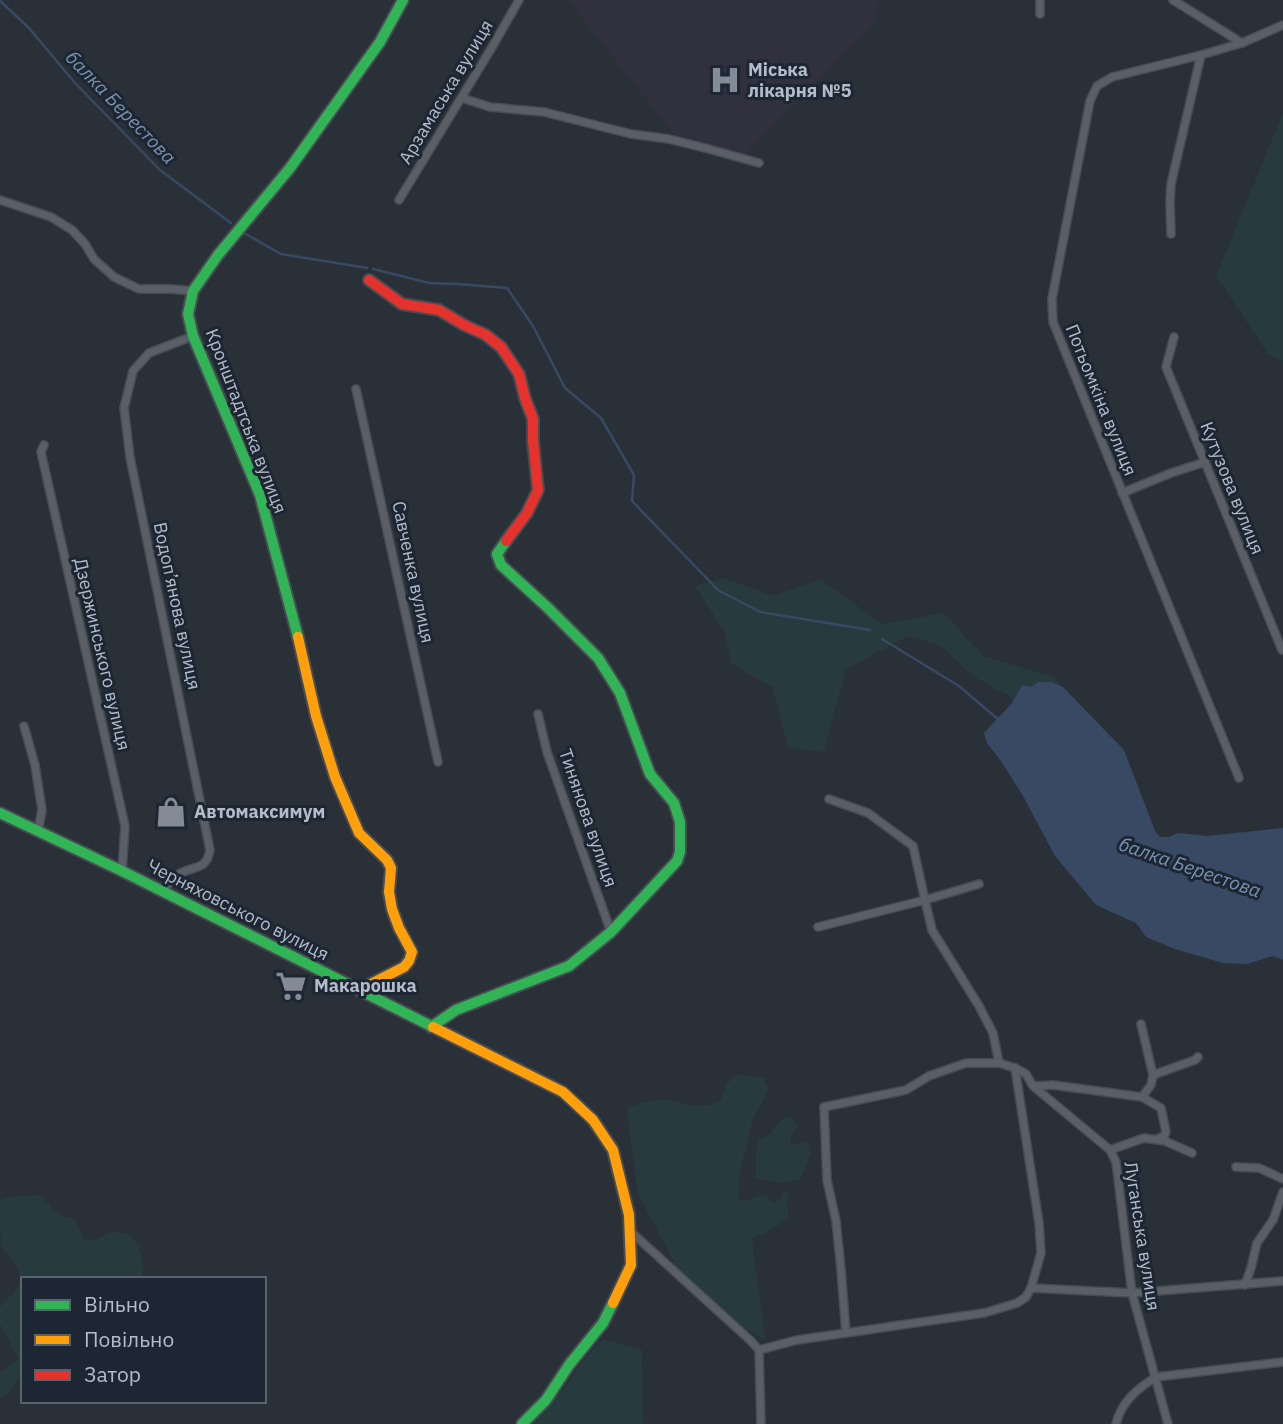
<svg xmlns="http://www.w3.org/2000/svg" width="1283" height="1424" font-family="'IBM Plex Sans',sans-serif">
  <rect width="100%" height="100%" fill="#2a3038"/>
  <!-- medical -->
  <polygon fill="#31303e" points="568,0 880,0 875,23 744,155 676,137"/>
  <!-- green -->
  <g fill="#273a3e">
    <polygon points="1283,113 1283,361 1268,354 1216,276"/>
    <path d="M 723,578 L 774,596 L 820,579 L 882,624 L 944,613 L 983,656 L 1054,677 L 1063,687 C 1052,683 1042,679 1031,687 L 1022,685 L 1012,703 L 1011,697 L 976,678 L 939,645 L 908,636 L 846,669 L 824,752 L 788,748 L 773,688 L 731,663 L 724,631 L 695,586 Z"/>
    <path d="M 740,1074 L 763,1078 L 769,1089 L 753,1119 L 739,1176 L 739,1199 L 744,1202 C 756,1196 765,1192 774,1203 L 781,1198 L 784,1190 L 789,1195 L 787,1204 L 788,1217 L 779,1225 L 752,1239 L 765,1340 L 714,1311 L 680,1275 L 664,1242 L 638,1194 L 627,1108 L 643,1102 L 669,1099 L 686,1105 L 708,1105 L 720,1101 L 727,1083 Z"/>
    <polygon points="785,1117 793,1119 797,1127 791,1136 790,1144 795,1145 802,1142 809,1145 811,1153 800,1180 782,1183 756,1178 755,1156 759,1139 769,1134"/>
    <path d="M 40,1195 L 59,1215 L 75,1219 L 84,1239 C 97,1244 104,1232 117,1232 C 120,1232 127,1234 129,1234 C 142,1247 144,1261 142,1279 L 23,1279 C 23,1305 28,1362 16,1384 C 12,1391 7,1394 0,1398 L 0,1372 L 19,1359 L 0,1324 L 0,1307 C 14,1291 30,1283 12,1260 C 9,1255 3,1251 1,1246 C 0,1238 0,1212 0,1201 L 9,1197 Z"/>
    <polygon points="602,1339 642,1350 643,1424 530,1424 560,1394 582,1362"/>
  </g>
  <!-- water -->
  <polygon fill="#384963" points="1038,682 1051,682 1063,687 1124,750 1155,831 1160,837 1169,837 1178,833 1207,836 1283,828 1283,960 1273,956 1247,964 1223,963 1175,949 1146,937 1136,923 1096,905 1055,856 1023,796 1001,761 987,743 984,733 1012,703 1022,685 1031,687"/>
  <g fill="none" stroke-linecap="round" stroke-linejoin="round">
    <!-- stream -->
    <g stroke="#384963" stroke-width="2.5">
      <polyline points="0,1 29,28 75,83 160,170 231,223"/>
      <polyline points="242,232 281,254 367,268"/>
      <polyline points="373,269 429,283 458,284 507,288 533,326 565,388 601,418 634,475 632,501 718,590 760,612 870,630"/>
      <polyline points="882,639 959,686 1000,721"/>
    </g>
    <!-- street casing -->
    <g stroke="#484c53" stroke-width="10">
      <g id="street">
        <polyline points="1040,0 1040,14"/>
        <polyline points="1173,0 1242,43"/>
        <polyline points="462,98 490,107 544,112 631,134 669,139 705,148 759,163"/>
        <polyline points="0,200 51,217 72,230 85,244 94,259 114,277 139,289 171,289 193,291"/>
        <polyline points="399,200 491,49 519,0"/>
        <polyline points="1171,234 1170,202 1171,184 1201,55"/>
        <polyline points="1174,337 1166,367 1282,650"/>
        <polyline points="356,389 438,762"/>
        <polyline points="44,445 41,452 125,826 122,871"/>
        <polyline points="1122,493 1171,473 1205,462"/>
        <polyline points="538,714 547,752 611,932"/>
        <polyline points="24,726 35,765 42,810 38,831"/>
        <polyline points="1239,778 1053,322 1052,299 1090,101 1097,86 1112,77 1201,55 1242,43 1283,25"/>
        <polyline points="829,799 868,813 913,846 925,900 979,884"/>
        <path d="M 163,891 C 168,885 173,877 179,874 C 195,865 206,871 210,850 L 130,457 L 124,408 L 133,371 L 149,353 L 193,336"/>
        <polyline points="818,927 925,900 932,930 979,1006 993,1033 999,1063"/>
        <polyline points="1141,1024 1153,1075 1151,1085 1142,1097 1161,1108 1166,1132 1164,1136 1158,1139"/>
        <polyline points="1015,1068 1039,1223 1041,1253 1031,1288"/>
        <polyline points="1153,1075 1195,1060 1198,1057"/>
        <polyline points="1034,1086 1053,1085 1142,1097"/>
        <polyline points="1110,1150 1144,1138 1165,1141 1192,1153"/>
        <polyline points="1236,1167 1259,1168 1283,1179"/>
        <polyline points="630,1231 751,1341 759,1350 761,1424"/>
        <polyline points="1245,1285 1251,1268 1257,1243 1273,1220 1283,1192"/>
        <polyline points="846,1333 841,1269 836,1221 827,1180 824,1107 906,1090 929,1076 966,1063 999,1063 1015,1068 1026,1074 1033,1086 1110,1150 1116,1162 1132,1293 1168,1424"/>
        <polyline points="759,1350 797,1340 984,1313 1017,1303 1026,1297 1031,1288 1132,1293 1283,1281"/>
        <path d="M 1116,1424 C 1121,1402 1138,1388 1156,1377 L 1283,1362"/>
      </g>
    </g>
    <!-- fast casing -->
    <g stroke="#484c53" stroke-width="14">
      <g id="fast">
        <polyline points="298,637 260,495 193,336 188,314 193,291 218,255 290,168 380,42 403,0"/>
        <polyline points="0,813 122,871 433,1027"/>
        <polyline points="431,1027 456,1010 569,966 611,932 677,861 680,852 680,822 674,803 650,774 620,693 598,658 547,607 501,565 497,554 506,541"/>
        <polyline points="522,1424 546,1400 569,1365 603,1323 613,1303"/>
      </g>
    </g>
    <!-- slow casing -->
    <g stroke="#484c53" stroke-width="14">
      <g id="slow">
        <polyline points="298,637 316,716 335,777 359,833 387,860 391,868 389,892 392,909 399,928 412,952 409,961 404,967 359,990"/>
        <polyline points="433,1027 563,1092 593,1120 613,1150 629,1215 631,1265 613,1303"/>
      </g>
    </g>
    <!-- jam casing -->
    <g stroke="#484c53" stroke-width="14">
      <polyline id="jam" points="369,280 402,304 439,310 464,325 486,335 501,347 519,374 525,398 533,419 533,441 538,490 527,513 506,541"/>
    </g>
    <!-- street -->
    <use href="#street" stroke="#5a5e66" stroke-width="7"/>
    <!-- fast -->
    <use href="#fast" stroke="#30b455" stroke-width="10"/>
    <!-- slow -->
    <use href="#slow" stroke="#ff9f0a" stroke-width="10"/>
    <!-- jam -->
    <use href="#jam" stroke="#e5322d" stroke-width="10"/>
  </g>
  <!-- icons -->
  <defs>
    <g id="hospital-bare" transform="scale(2.415)"><path d="M-5-5h3v3.5h4V-5h3V5h-3V1.5h-4V5h-3Z" fill="#848b96" stroke="#1d2633" stroke-width="2.5" paint-order="stroke"/></g>
    <g id="shop-bare" transform="scale(2.415)"><path d="M-5-2.5h2.3a2.7 3.5 0 0 1 5.4 0H5L5.5 6h-11ZM-1.5-2.5h3a1.5 2.3 0 0 0-3 0Z" fill="#848b96" stroke="#1d2633" stroke-width="2.5" paint-order="stroke"/></g>
    <g id="supermarket-bare" transform="scale(2.415)"><path d="M-6-5.5h2.5l.6 2H6L4.5 2H-2.5L-4.4-4H-6ZM-1.5 3.2a1.3 1.3 0 1 0 .1 0ZM3 3.2a1.3 1.3 0 1 0 .1 0Z" fill="#848b96" stroke="#1d2633" stroke-width="2.5" paint-order="stroke"/></g>
  </defs>
  <g fill-rule="evenodd">
    <use href="#hospital-bare" x="725" y="80"/>
    <use href="#shop-bare" x="171" y="812"/>
    <use href="#supermarket-bare" x="291" y="986"/>
  </g>
  <g text-anchor="middle" stroke-width="6" stroke-linejoin="round" paint-order="stroke">
    <!-- poi labels -->
    <g font-size="18" font-weight="bold" fill="#b4bcc9" stroke="#1d2633" text-anchor="start">
      <text x="748" y="76">Міська<tspan x="748" dy="21">лікарня №5</tspan></text>
      <text x="194" y="818">Автомаксимум</text>
      <text x="314" y="992">Макарошка</text>
    </g>
    <!-- street labels -->
    <g font-size="18" fill="#b4bcc9" stroke="#1d2633">
      <text transform="translate(446 92) rotate(-59)" y="6">Арзамаська вулиця</text>
      <text transform="translate(1101 400) rotate(68)" y="6">Потьомкіна вулиця</text>
      <text transform="translate(246 421) rotate(69)" y="6">Кронштадтська вулиця</text>
      <text transform="translate(1232 488) rotate(68)" y="6">Кутузова вулиця</text>
      <text transform="translate(413 572) rotate(78)" y="6">Савченка вулиця</text>
      <text transform="translate(177 606) rotate(78)" y="6">Водоп’янова вулиця</text>
      <text transform="translate(102 654) rotate(77)" y="6">Дзержинського вулиця</text>
      <text transform="translate(588 818) rotate(71)" y="6">Тинянова вулиця</text>
      <text transform="translate(238 910) rotate(27)" y="6">Черняховського вулиця</text>
      <text transform="translate(1142 1236) rotate(81)" y="6">Луганська вулиця</text>
    </g>
    <!-- water labels -->
    <g font-size="19" font-style="italic" fill="#7c92b1" stroke="#1d2633">
      <text transform="translate(121 107) rotate(46)" y="7">балка Берестова</text>
      <text transform="translate(1190 867) rotate(19)" y="7">балка Берестова</text>
    </g>
  </g>
  <!-- legend -->
  <rect x="21" y="1277" width="245" height="126" fill="#1d2633" stroke="#59626f" stroke-width="2"/>
  <rect x="35" y="1300" width="35" height="10" fill="#30b455" stroke="#59626f" stroke-width="2"/>
  <text x="84" y="1312" font-size="21" fill="#b4bcc9">Вільно</text>
  <rect x="35" y="1335" width="35" height="10" fill="#ff9f0a" stroke="#59626f" stroke-width="2"/>
  <text x="84" y="1347" font-size="21" fill="#b4bcc9">Повільно</text>
  <rect x="35" y="1370" width="35" height="10" fill="#e5322d" stroke="#59626f" stroke-width="2"/>
  <text x="84" y="1382" font-size="21" fill="#b4bcc9">Затор</text>
</svg>
